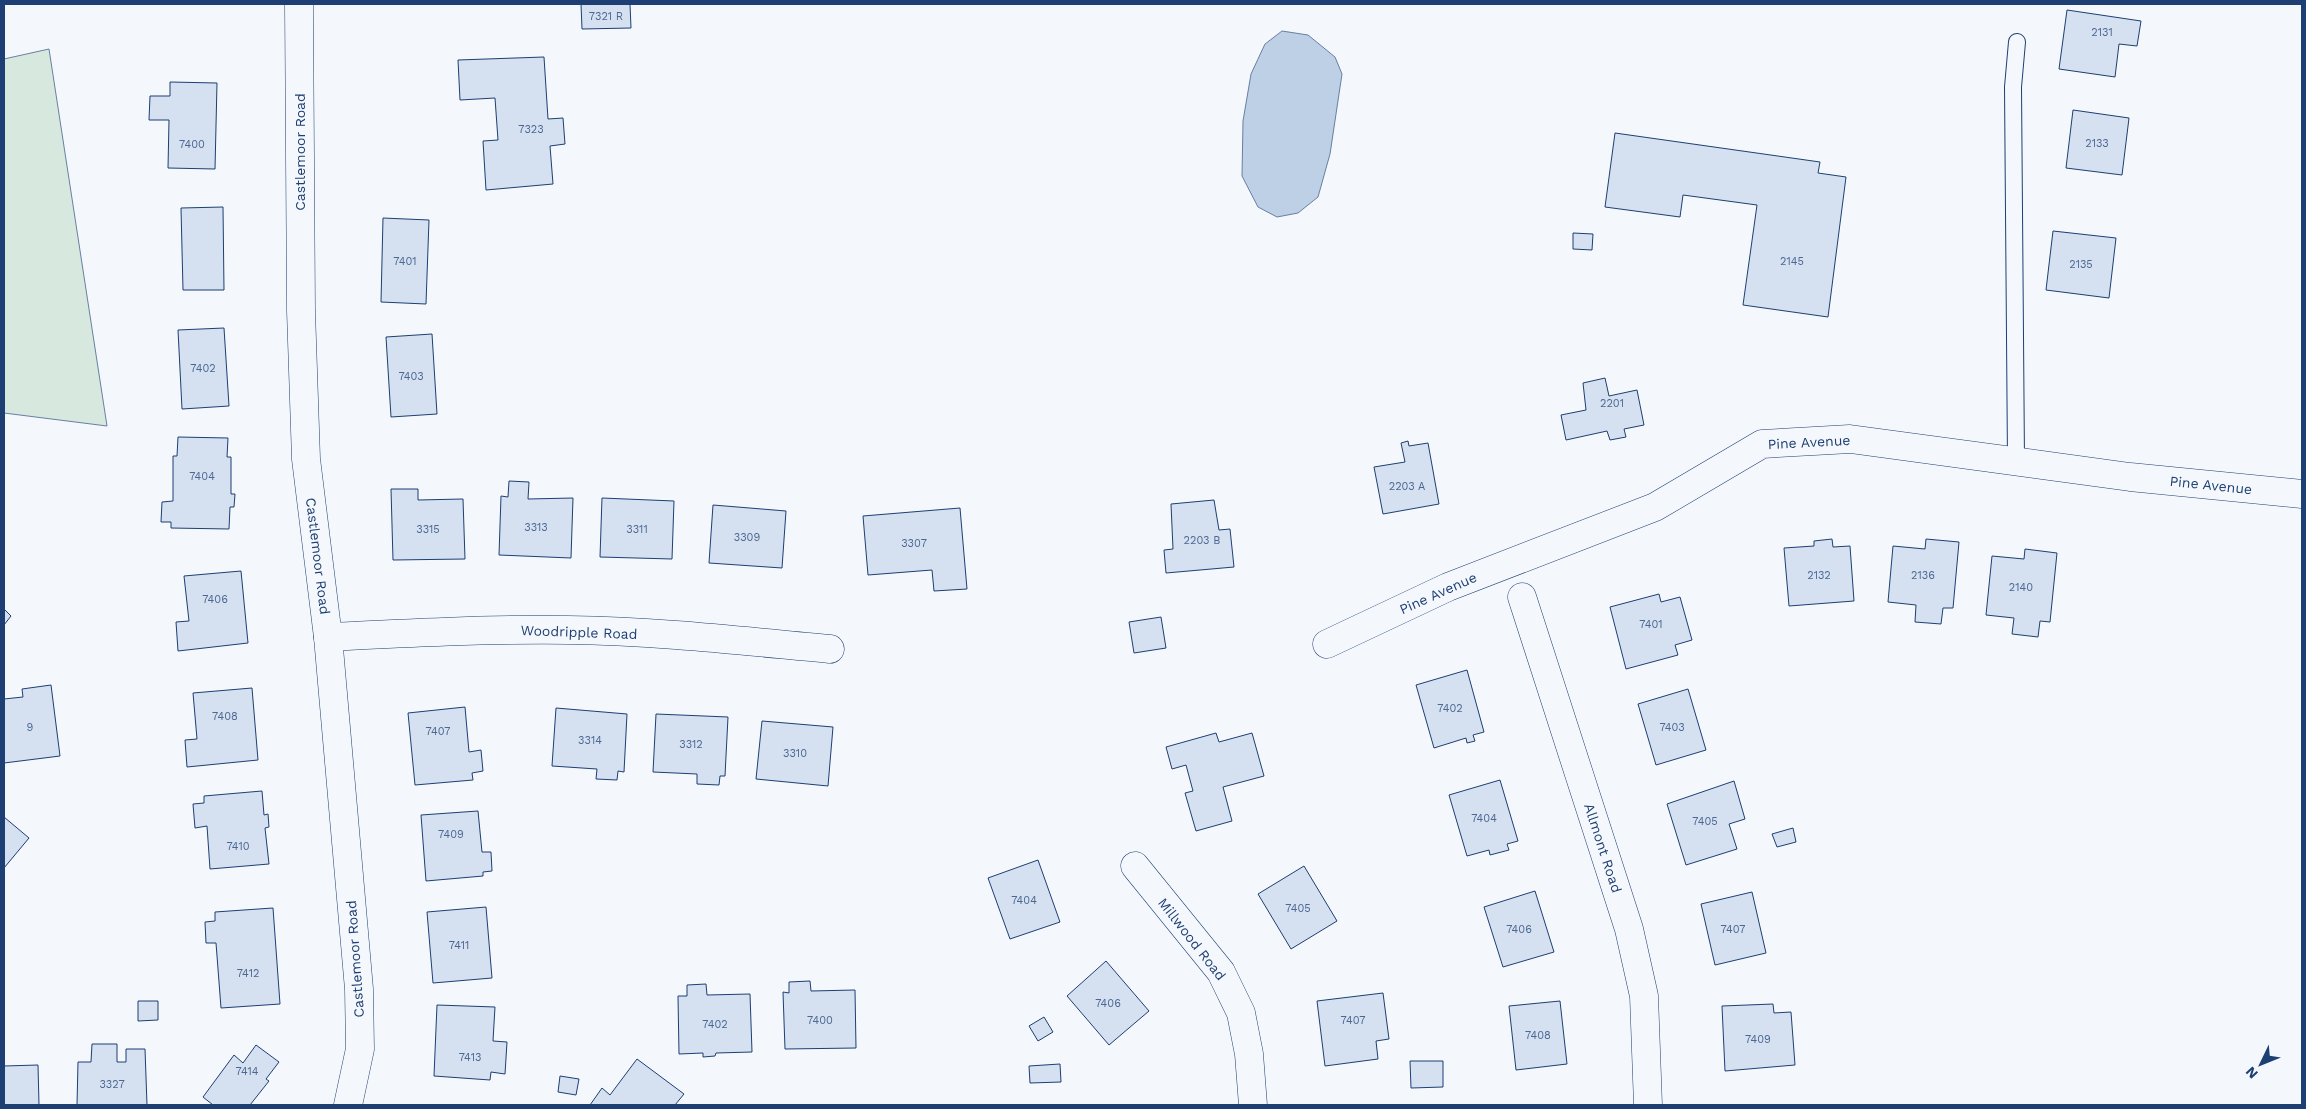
<svg xmlns="http://www.w3.org/2000/svg" width="2306" height="1109" font-family="'Work Sans',sans-serif">
  <rect width="100%" height="100%" fill="#f4f7fb"/>
  <!-- green -->
  <polygon fill="#d7e8df" stroke="#687fa3" points="49,49 107,426 4,413 4,59"/>
  <!-- water -->
  <polygon fill="#bed0e5" stroke="#687fa3" points="1282,31 1308,35 1335,57 1342,74 1330,154 1318,197 1298,213 1277,217 1258,207 1242,176 1243,121 1251,74 1265,44"/>
  <!-- building -->
  <g fill="#d5e0f0" stroke="#1d3f73">
    <polygon points="581,4 630,4 631,28 582,29"/>
    <polygon points="2067,10 2141,21 2137,46 2119,44 2115,77 2059,69"/>
    <polygon points="544,57 548,119 563,118 565,144 550,146 553,184 486,190 483,141 498,140 495,98 460,100 458,60"/>
    <polygon points="170,82 217,83 215,169 168,168 169,120 149,120 150,96 170,96"/>
    <polygon points="2073,110 2129,118 2122,175 2066,168"/>
    <polygon points="1615,133 1820,162 1818,173 1846,177 1828,317 1743,305 1757,205 1683,195 1680,217 1605,207"/>
    <polygon points="223,207 224,290 183,290 181,208"/>
    <polygon points="383,218 429,220 426,304 381,302"/>
    <polygon points="2053,231 2116,238 2109,298 2046,290"/>
    <polygon points="1573,233 1593,234 1592,250 1573,249"/>
    <polygon points="224,328 229,406 182,409 178,330"/>
    <polygon points="432,334 437,414 391,417 386,337"/>
    <polygon points="1605,378 1609,396 1637,390 1644,425 1624,429 1626,437 1610,440 1607,431 1566,440 1561,415 1586,410 1583,383"/>
    <polygon points="178,437 228,438 227,457 231,457 231,494 235,494 234,507 230,507 229,529 171,528 171,522 161,522 162,502 173,501 173,456 177,456"/>
    <polygon points="1408,441 1409,446 1428,443 1439,504 1383,514 1374,467 1405,462 1401,443"/>
    <polygon points="509,481 529,482 528,499 573,498 571,558 499,555 501,496 508,497"/>
    <polygon points="391,489 418,489 418,500 463,499 465,559 393,560"/>
    <polygon points="602,498 674,501 672,559 600,557"/>
    <polygon points="1214,500 1219,530 1230,529 1234,567 1166,573 1164,550 1173,549 1171,504"/>
    <polygon points="713,505 786,511 782,568 709,563"/>
    <polygon points="960,508 967,589 934,591 932,570 868,575 863,516"/>
    <polygon points="1832,539 1833,547 1850,546 1854,601 1789,606 1784,548 1814,546 1814,541"/>
    <polygon points="1926,539 1959,542 1953,608 1943,608 1941,624 1915,622 1916,605 1888,602 1893,546 1925,549"/>
    <polygon points="2025,549 2057,553 2050,622 2040,621 2038,637 2012,634 2014,618 1986,615 1992,556 2024,559"/>
    <polygon points="241,571 248,643 178,651 176,622 189,621 184,576"/>
    <polygon points="1659,594 1661,602 1680,597 1692,640 1675,645 1678,655 1626,669 1610,607"/>
    <polygon points="4,609 11,616 4,625"/>
    <polygon points="1161,617 1166,648 1134,653 1129,622"/>
    <polygon points="1467,670 1484,732 1473,735 1475,741 1467,743 1466,738 1434,748 1416,685"/>
    <polygon points="51,685 60,756 4,763 4,699 23,697 22,689"/>
    <polygon points="252,688 258,760 187,767 185,740 197,739 193,693"/>
    <polygon points="1688,689 1706,750 1656,765 1638,704"/>
    <polygon points="465,707 469,752 481,750 483,771 472,773 473,780 415,785 408,713"/>
    <polygon points="556,708 627,714 624,772 618,771 617,780 596,779 597,769 552,766"/>
    <polygon points="656,714 728,717 725,776 720,776 719,785 697,784 697,774 653,772"/>
    <polygon points="762,721 833,727 828,786 756,779"/>
    <polygon points="1216,733 1219,742 1252,733 1264,776 1223,787 1232,821 1196,831 1185,793 1193,791 1186,765 1172,769 1166,747"/>
    <polygon points="1500,780 1518,841 1507,844 1509,850 1490,855 1489,850 1467,856 1449,795"/>
    <polygon points="1734,781 1745,819 1729,824 1737,849 1686,865 1667,804"/>
    <polygon points="262,791 264,815 268,814 269,827 265,828 269,864 210,869 207,826 195,828 193,804 204,803 204,796"/>
    <polygon points="478,811 482,852 491,852 492,871 483,872 483,876 426,881 421,815"/>
    <polygon points="4,817 29,838 4,868"/>
    <polygon points="1793,828 1796,842 1777,847 1772,834"/>
    <polygon points="1038,860 1060,922 1010,939 988,878"/>
    <polygon points="1304,866 1337,921 1291,949 1258,894"/>
    <polygon points="1535,891 1554,952 1503,967 1484,907"/>
    <polygon points="1752,892 1766,953 1715,965 1701,904"/>
    <polygon points="486,907 492,978 433,983 427,912"/>
    <polygon points="273,908 280,1004 221,1008 216,943 206,943 205,922 215,921 215,912"/>
    <polygon points="1106,961 1149,1011 1109,1045 1067,996"/>
    <polygon points="810,981 811,991 855,990 856,1048 785,1049 783,992 789,993 789,982"/>
    <polygon points="706,984 707,995 750,994 752,1052 716,1053 715,1056 703,1057 703,1053 679,1054 678,996 687,996 687,985"/>
    <polygon points="1383,993 1389,1039 1376,1041 1378,1059 1325,1066 1317,1001"/>
    <polygon points="138,1001 158,1001 158,1020 138,1021"/>
    <polygon points="1560,1001 1567,1064 1516,1070 1509,1006"/>
    <polygon points="1773,1004 1774,1013 1791,1012 1795,1065 1725,1071 1722,1006"/>
    <polygon points="437,1005 495,1007 493,1041 507,1042 505,1074 491,1072 490,1080 434,1076"/>
    <polygon points="1044,1017 1053,1032 1038,1041 1029,1026"/>
    <polygon points="92,1044 117,1044 117,1062 126,1062 126,1049 145,1049 147,1105 77,1105 78,1062 91,1062"/>
    <polygon points="256,1045 279,1062 266,1079 269,1081 250,1105 213,1105 203,1097 234,1055 243,1063"/>
    <polygon points="637,1059 684,1094 675,1105 590,1105 602,1088 610,1095"/>
    <polygon points="1410,1061 1443,1061 1443,1087 1411,1088"/>
    <polygon points="1060,1064 1061,1082 1030,1083 1029,1066"/>
    <polygon points="38,1065 39,1105 4,1105 4,1066"/>
    <polygon points="560,1076 579,1079 576,1095 558,1092"/>
  </g>
  <g fill="none" stroke-linecap="round" stroke-linejoin="round">
    <!-- service casing -->
    <g stroke="#1d3f73" stroke-width="18">
      <polyline id="service" points="2016,461 2013,87 2017,42"/>
    </g>
    <!-- minor casing -->
    <g stroke="#1d3f73" stroke-width="29">
      <g id="minor">
        <polyline points="299,4 301,311 306,459 328,637 359,989 360,1049 348,1105"/>
        <polyline points="1522,597 1629,929 1644,996 1648,1105"/>
        <path d="M 328,637 C 408,633 488,629 568,630 C 655,631 743,641 830,649"/>
        <polyline points="1327,644 1448,587 1655,507 1762,444 1850,439 2130,477 2302,494"/>
        <polyline points="1135,866 1221,972 1241,1013 1249,1054 1253,1105"/>
      </g>
    </g>
    <!-- service -->
    <use href="#service" stroke="#f4f7fb" stroke-width="16"/>
    <!-- minor -->
    <use href="#minor" stroke="#f4f7fb" stroke-width="28"/>
  </g>
  <g text-anchor="middle" stroke-width="4" stroke-linejoin="round" paint-order="stroke">
    <!-- number labels -->
    <g font-size="11" fill="#4b6792">
      <text x="606" y="20">7321 R</text>
      <text x="2102" y="36">2131</text>
      <text x="531" y="133">7323</text>
      <text x="2097" y="147">2133</text>
      <text x="192" y="148">7400</text>
      <text x="405" y="265">7401</text>
      <text x="1792" y="265">2145</text>
      <text x="2081" y="268">2135</text>
      <text x="203" y="372">7402</text>
      <text x="411" y="380">7403</text>
      <text x="1612" y="407">2201</text>
      <text x="202" y="480">7404</text>
      <text x="1407" y="490">2203 A</text>
      <text x="536" y="531">3313</text>
      <text x="428" y="533">3315</text>
      <text x="637" y="533">3311</text>
      <text x="747" y="541">3309</text>
      <text x="1202" y="544">2203 B</text>
      <text x="914" y="547">3307</text>
      <text x="1819" y="579">2132</text>
      <text x="1923" y="579">2136</text>
      <text x="2021" y="591">2140</text>
      <text x="215" y="603">7406</text>
      <text x="1651" y="628">7401</text>
      <text x="1450" y="712">7402</text>
      <text x="225" y="720">7408</text>
      <text x="30" y="731">9</text>
      <text x="1672" y="731">7403</text>
      <text x="438" y="735">7407</text>
      <text x="590" y="744">3314</text>
      <text x="691" y="748">3312</text>
      <text x="795" y="757">3310</text>
      <text x="1484" y="822">7404</text>
      <text x="1705" y="825">7405</text>
      <text x="451" y="838">7409</text>
      <text x="238" y="850">7410</text>
      <text x="1024" y="904">7404</text>
      <text x="1298" y="912">7405</text>
      <text x="1519" y="933">7406</text>
      <text x="1733" y="933">7407</text>
      <text x="459" y="949">7411</text>
      <text x="248" y="977">7412</text>
      <text x="1108" y="1007">7406</text>
      <text x="820" y="1024">7400</text>
      <text x="1353" y="1024">7407</text>
      <text x="715" y="1028">7402</text>
      <text x="1538" y="1039">7408</text>
      <text x="1758" y="1043">7409</text>
      <text x="470" y="1061">7413</text>
      <text x="247" y="1075">7414</text>
      <text x="112" y="1088">3327</text>
    </g>
    <!-- street labels -->
    <g font-size="14" fill="#1d3f73" stroke="#f4f7fb">
      <text transform="translate(300 152) rotate(-90)" y="5">Castlemoor Road</text>
      <text transform="translate(1809 442) rotate(-3)" y="5">Pine Avenue</text>
      <text transform="translate(2211 485) rotate(6)" y="5">Pine Avenue</text>
      <text transform="translate(318 556) rotate(83)" y="5">Castlemoor Road</text>
      <text transform="translate(1438 593) rotate(-24)" y="5">Pine Avenue</text>
      <text transform="translate(579 632) rotate(2)" y="5">Woodripple Road</text>
      <text transform="translate(1603 848) rotate(72)" y="5">Allmont Road</text>
      <text transform="translate(1192 939) rotate(52)" y="5">Millwood Road</text>
      <text transform="translate(355 959) rotate(-94)" y="5">Castlemoor Road</text>
    </g>
  </g>
  <!-- border -->
  <rect width="2306" height="1109" fill="none" stroke="#1d3f73" stroke-width="10"/>
  <!-- north arrow -->
  <g transform="translate(2261 1064) rotate(227)" stroke="#f4f7fb" stroke-width="4" paint-order="stroke">
  <path d="M0-4L9 19L0 12L-9 19Z" fill="#1d3f73"/>
  <text y="-8" font-size="14" font-weight="bold" text-anchor="middle" fill="#1d3f73">N</text>
  </g>
</svg>
